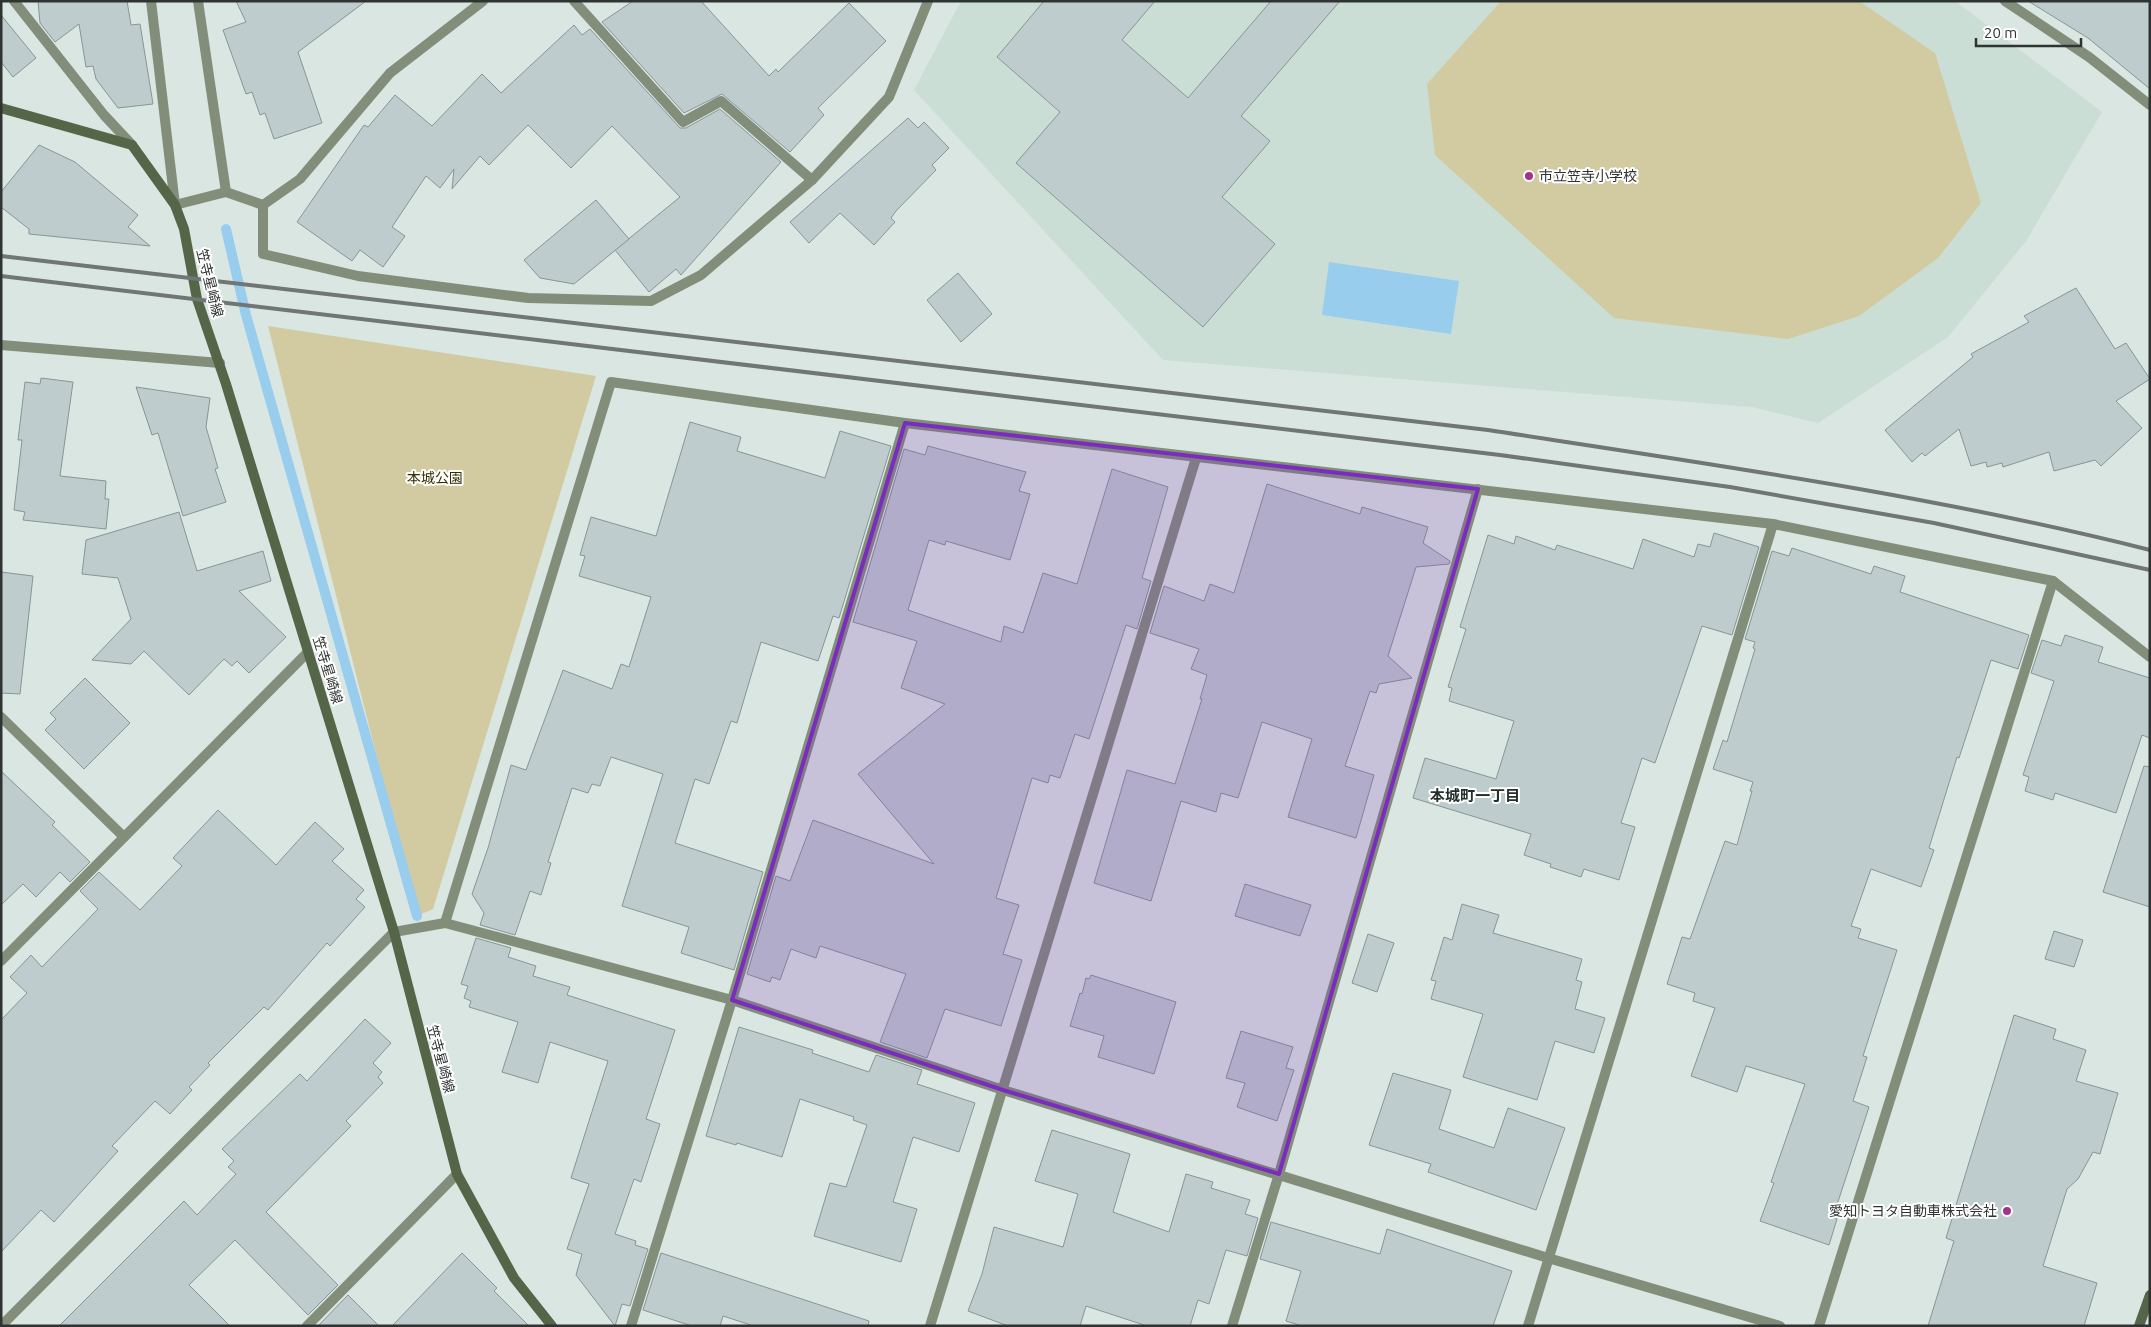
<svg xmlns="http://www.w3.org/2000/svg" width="2151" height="1327" font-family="Ubuntu,'Noto Sans JP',sans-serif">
  <rect width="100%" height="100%" fill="#dae6e1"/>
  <!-- built -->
  <polygon fill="#caded5" points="961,1 1955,1 2102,112 2026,241 1948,337 1818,423 1752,407 1163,360 914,90"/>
  <!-- green -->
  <g fill="#d2caa0">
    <polygon points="1501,1 1859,1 1935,53 1981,203 1938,258 1859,316 1788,339 1614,318 1435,155 1427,84"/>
    <polygon points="268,326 596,376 433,909 417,916"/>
  </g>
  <!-- water -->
  <polygon fill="#98cdee" points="1329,262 1459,281 1451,334 1322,315"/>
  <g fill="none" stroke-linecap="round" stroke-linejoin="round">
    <!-- stream -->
    <polyline stroke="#98cdee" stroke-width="10" points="226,229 246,315 417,916"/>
  </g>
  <!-- building -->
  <g fill="#becccd" stroke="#889596">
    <polygon points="38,1 127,1 131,25 140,24 153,104 118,108 96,79 93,66 86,67 79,24 55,42 40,23"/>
    <polygon points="236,1 366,1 298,52 322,123 274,139 265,113 260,115 252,92 246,94 223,30 246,22"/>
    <polygon points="633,1 701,1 769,76 776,69 778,72 849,3 886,41 818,108 824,115 790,152 722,94 684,113 602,22"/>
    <polygon points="1044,1 1155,1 1122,40 1188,98 1271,1 1340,1 1241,116 1270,141 1222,197 1275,244 1203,327 1016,163 1060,112 997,57"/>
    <polygon points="2028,1 2150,1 2150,89 2088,38"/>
    <polygon points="1,15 36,58 13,77 1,62"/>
    <polygon points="574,25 582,35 590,29 680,128 686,128 720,109 781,162 681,275 676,269 649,292 615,250 680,197 612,126 571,168 528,125 489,165 480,156 452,189 454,169 440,188 426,176 392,227 405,236 383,267 360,250 352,261 297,222 364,125 368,127 395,95 432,126 482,74 501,93"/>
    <polygon points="908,118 918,128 924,122 949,148 932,165 936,170 896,211 891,218 895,222 874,245 840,213 809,243 790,222"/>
    <polygon points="39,145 75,162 138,215 128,227 150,246 29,234 29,229 1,207 1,192"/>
    <polygon points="596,200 629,239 574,284 540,278 524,260"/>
    <polygon points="958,273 992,314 961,342 927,300"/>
    <polygon points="2076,288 2115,349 2126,343 2150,379 2116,401 2142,428 2101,466 2095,460 2054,471 2049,452 2003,467 2002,463 1987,467 1986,462 1971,466 1959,429 1925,456 1922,453 1912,462 1885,430 1973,357 1971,354 2029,322 2024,316"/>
    <polygon points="41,378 73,382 60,476 106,481 105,499 109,499 106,529 23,520 25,512 14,510 22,440 18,440 25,382 40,384"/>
    <polygon points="136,387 210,398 206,427 218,468 215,469 226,502 183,516 158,433 152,435"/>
    <polygon points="690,422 741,437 737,451 825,478 840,431 891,446 839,618 833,616 818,661 761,642 737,723 731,721 709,784 695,779 675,843 763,872 734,970 681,953 689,927 622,906 663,774 611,757 600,786 592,784 588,793 572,788 548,862 551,863 541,895 530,891 515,935 480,925 484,913 472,894 488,848 511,765 526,770 563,670 612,689 621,664 629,667 651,597 579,576 585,556 580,555 591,517 656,536"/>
    <polygon points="928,446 1026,472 1019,491 1030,494 1010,560 946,541 945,545 929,540 908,610 1001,642 1004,626 1023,633 1043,573 1077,584 1112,469 1168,487 1142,578 1151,581 1137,629 1126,625 1089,739 1075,734 1060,778 1050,775 1048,783 1032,778 996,898 1019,905 1003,954 1022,960 1001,1026 945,1009 927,1058 880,1042 906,974 820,946 816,958 791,949 780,980 772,977 770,982 747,974 776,876 790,881 813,820 934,864 858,774 945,704 901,688 917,641 853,622 904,449 925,455"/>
    <polygon points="1267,484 1360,514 1362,507 1428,527 1423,543 1450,561 1449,564 1416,567 1388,656 1412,678 1379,684 1376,693 1370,691 1345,766 1374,775 1356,838 1288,817 1312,739 1262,722 1238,798 1221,793 1216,812 1181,801 1151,901 1094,883 1127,770 1175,784 1202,699 1200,699 1207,675 1191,669 1199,649 1150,633 1164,586 1204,601 1210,584 1234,593"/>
    <polygon points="179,512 197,571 263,551 271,581 239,591 286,637 249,673 237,661 232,666 224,659 189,695 144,651 131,664 92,660 131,619 118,578 82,574 86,540"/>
    <polygon points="1714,533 1759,547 1732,635 1702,626 1655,763 1642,758 1621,823 1635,827 1619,880 1584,869 1581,877 1550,867 1551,864 1524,855 1531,834 1413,798 1425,758 1496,779 1514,721 1449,701 1452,688 1448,687 1466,629 1460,627 1488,535 1514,544 1516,536 1555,550 1557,545 1633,569 1643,539 1694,557 1698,544 1710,547"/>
    <polygon points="1792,548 1871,574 1874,566 1905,576 1900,592 2029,635 2018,669 1991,660 1959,758 1957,757 1929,848 1934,850 1921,887 1871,869 1851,926 1861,929 1858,938 1897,950 1863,1056 1867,1057 1853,1101 1869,1107 1833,1217 1837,1219 1829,1245 1760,1221 1774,1183 1771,1182 1805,1084 1746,1066 1737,1092 1691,1076 1715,1008 1693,1001 1695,993 1667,984 1682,937 1690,939 1725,841 1737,845 1752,791 1750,791 1753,782 1713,769 1723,740 1727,742 1755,649 1753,648 1755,642 1745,639 1772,551 1789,556"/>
    <polygon points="1,572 33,576 20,694 1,693"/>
    <polygon points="2065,635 2103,647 2098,662 2150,678 2150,738 2142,735 2116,813 2055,793 2053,800 2025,791 2029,777 2023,775 2054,681 2031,673 2042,640 2061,646"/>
    <polygon points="85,678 130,723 84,769 45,730 56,719 50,713"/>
    <polygon points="2144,766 2150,767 2150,907 2103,892"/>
    <polygon points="1,771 55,822 52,825 90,862 70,882 60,872 36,897 23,884 1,905"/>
    <polygon points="218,810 276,865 315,822 344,849 332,861 364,890 356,899 365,907 330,946 327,943 268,1010 264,1007 208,1063 210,1065 189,1087 192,1090 170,1114 155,1101 112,1146 118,1151 54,1222 41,1210 1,1252 1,1020 27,993 10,977 31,955 42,967 98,909 80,891 99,872 140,910 182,866 173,858"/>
    <polygon points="1245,884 1311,905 1300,936 1235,916"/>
    <polygon points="1462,904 1499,915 1493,933 1582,959 1576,980 1582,982 1575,1009 1605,1018 1594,1053 1555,1041 1537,1100 1463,1077 1483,1014 1431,999 1436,981 1431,980 1444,937 1452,940"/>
    <polygon points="2054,931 2083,940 2074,967 2045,959"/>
    <polygon points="1368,934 1394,943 1377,992 1352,983"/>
    <polygon points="476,938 511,948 508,957 536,966 533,976 570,987 567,995 675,1030 646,1119 660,1124 641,1182 634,1179 615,1234 636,1241 635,1245 648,1249 630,1306 622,1304 615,1326 576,1275 582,1254 567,1249 589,1184 571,1178 608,1061 550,1042 538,1083 502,1072 518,1022 469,1007 471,1001 464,998 468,986 461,984"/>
    <polygon points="1091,975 1176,1002 1154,1074 1098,1057 1104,1036 1070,1026 1080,993 1082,994 1086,978 1089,979"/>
    <polygon points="2014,1015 2056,1029 2053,1039 2086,1050 2076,1081 2118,1093 2100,1154 2093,1152 2078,1179 2067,1189 2043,1266 2097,1283 2084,1326 1928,1326 1954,1241 1946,1238"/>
    <polygon points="365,1019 391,1043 373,1063 382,1072 378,1077 383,1083 346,1121 351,1126 266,1212 338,1285 308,1315 235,1240 189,1285 230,1326 59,1326 184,1201 197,1215 236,1174 228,1167 234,1161 222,1149 300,1074 307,1081"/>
    <polygon points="739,1027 813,1050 812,1053 869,1072 876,1055 922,1070 917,1084 975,1103 959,1152 913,1137 893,1202 917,1209 901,1262 814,1236 830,1183 846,1187 867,1125 853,1120 854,1117 800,1099 782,1157 737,1143 736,1145 706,1136"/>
    <polygon points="1241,1031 1293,1047 1286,1068 1294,1070 1277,1121 1237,1107 1245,1083 1226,1078"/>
    <polygon points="1393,1073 1451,1090 1439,1129 1494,1148 1508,1108 1565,1128 1536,1210 1428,1172 1431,1164 1369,1145"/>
    <polygon points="1052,1130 1130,1154 1113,1212 1169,1232 1186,1174 1213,1182 1211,1188 1250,1200 1245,1214 1258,1218 1247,1256 1226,1250 1209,1304 1198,1300 1190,1326 1147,1326 1086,1306 1080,1326 1008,1326 968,1311 982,1274 994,1227 1063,1247 1078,1194 1035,1181"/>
    <polygon points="1271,1222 1380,1254 1387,1229 1512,1271 1493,1326 1302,1326 1286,1321 1301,1271 1260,1259"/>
    <polygon points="462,1253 497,1288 494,1291 529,1326 392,1326"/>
    <polygon points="661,1253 869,1321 868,1326 754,1326 723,1316 720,1326 692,1326 643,1310"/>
    <polygon points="348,1295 379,1326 318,1326"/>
  </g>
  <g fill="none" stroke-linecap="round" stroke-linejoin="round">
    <!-- lane -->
    <g stroke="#828e7a" stroke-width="10">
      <polyline points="14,1 104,115 132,145"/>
      <polyline points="574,1 683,122 721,101 812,180"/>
      <polyline points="2005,1 2089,57 2150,105"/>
    </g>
    <!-- street -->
    <g stroke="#828e7a" stroke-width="10">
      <polyline points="151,1 175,205 226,192 263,205"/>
      <polyline points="198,1 226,192"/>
      <polyline points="263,205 263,254 358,276 528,298 651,301 701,275 812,180 889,97 928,1"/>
      <polyline points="263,205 300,179 390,73 483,1"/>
      <polyline points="1,345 220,363"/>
      <polyline points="1,717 124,837"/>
      <polyline points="445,923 611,382 905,423 1773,524 2053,581 2150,657"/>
      <polyline points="1,961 308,652"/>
      <polyline points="1,1326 394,932 445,923 732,1000 1003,1090 1548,1258 1780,1326"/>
      <polyline points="307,1326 457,1174"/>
      <polyline points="631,1326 732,1000 905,423"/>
      <polyline points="930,1326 1196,458"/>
      <polyline points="1232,1326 1279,1174 1478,489"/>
      <polyline points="1528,1326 1773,524"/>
      <polyline points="1819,1326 2053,581"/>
    </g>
    <!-- secondary -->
    <g stroke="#546548" stroke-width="10">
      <polyline points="1,108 132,145 175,205 184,229 197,299 226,384 394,932 457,1174 514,1278 552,1326"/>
      <polyline points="2139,1326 2150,1295"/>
    </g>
    <!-- rail -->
    <g stroke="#6f7673" stroke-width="4">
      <path d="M 1,256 L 1488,430 C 1709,464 1932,495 2150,550"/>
      <polyline points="1,276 1500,455 1730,487 1934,523 2150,570"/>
    </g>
  </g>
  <!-- marked area -->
  <path fill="#7b2cbf" fill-opacity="0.2" stroke="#7b2cbf" stroke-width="4" stroke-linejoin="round" d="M 905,423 L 1478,489 L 1279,1174 L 1003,1090 L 732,1000 Z"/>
  <!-- markers -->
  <g fill="#a4318b" stroke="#fff" stroke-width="2">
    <circle cx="1529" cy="176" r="5"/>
    <circle cx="2007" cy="1211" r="5"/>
  </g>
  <g text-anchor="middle" stroke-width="4" stroke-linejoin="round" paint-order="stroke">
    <!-- poi labels -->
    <g font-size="14" fill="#2f3432" stroke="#fff" text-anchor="start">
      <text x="1539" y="181">市立笠寺小学校</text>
      <text x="1997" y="1216" text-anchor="end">愛知トヨタ自動車株式会社</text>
    </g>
    <!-- street labels -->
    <g font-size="14" fill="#2f3432" stroke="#fff">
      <text transform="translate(210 283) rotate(76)" y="5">笠寺星崎線</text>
      <text transform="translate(328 670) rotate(73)" y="5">笠寺星崎線</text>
      <text transform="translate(441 1059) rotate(75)" y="5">笠寺星崎線</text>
    </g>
    <!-- park labels -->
    <g font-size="14" fill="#362e02" stroke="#fff">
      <text x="435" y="483">本城公園</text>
    </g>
    <!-- neighbourhood labels -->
    <g font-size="15" font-weight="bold" fill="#242e2a" stroke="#fff">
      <text x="1475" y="801">本城町一丁目</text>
    </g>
  </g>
  <!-- border -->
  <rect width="2151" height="1327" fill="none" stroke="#2f3432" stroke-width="5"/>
  <!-- scale -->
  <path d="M1976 38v8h105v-8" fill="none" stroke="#2f3432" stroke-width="2.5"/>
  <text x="1984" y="38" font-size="15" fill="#2f3432" stroke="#ffffff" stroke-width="4" paint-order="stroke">20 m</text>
</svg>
